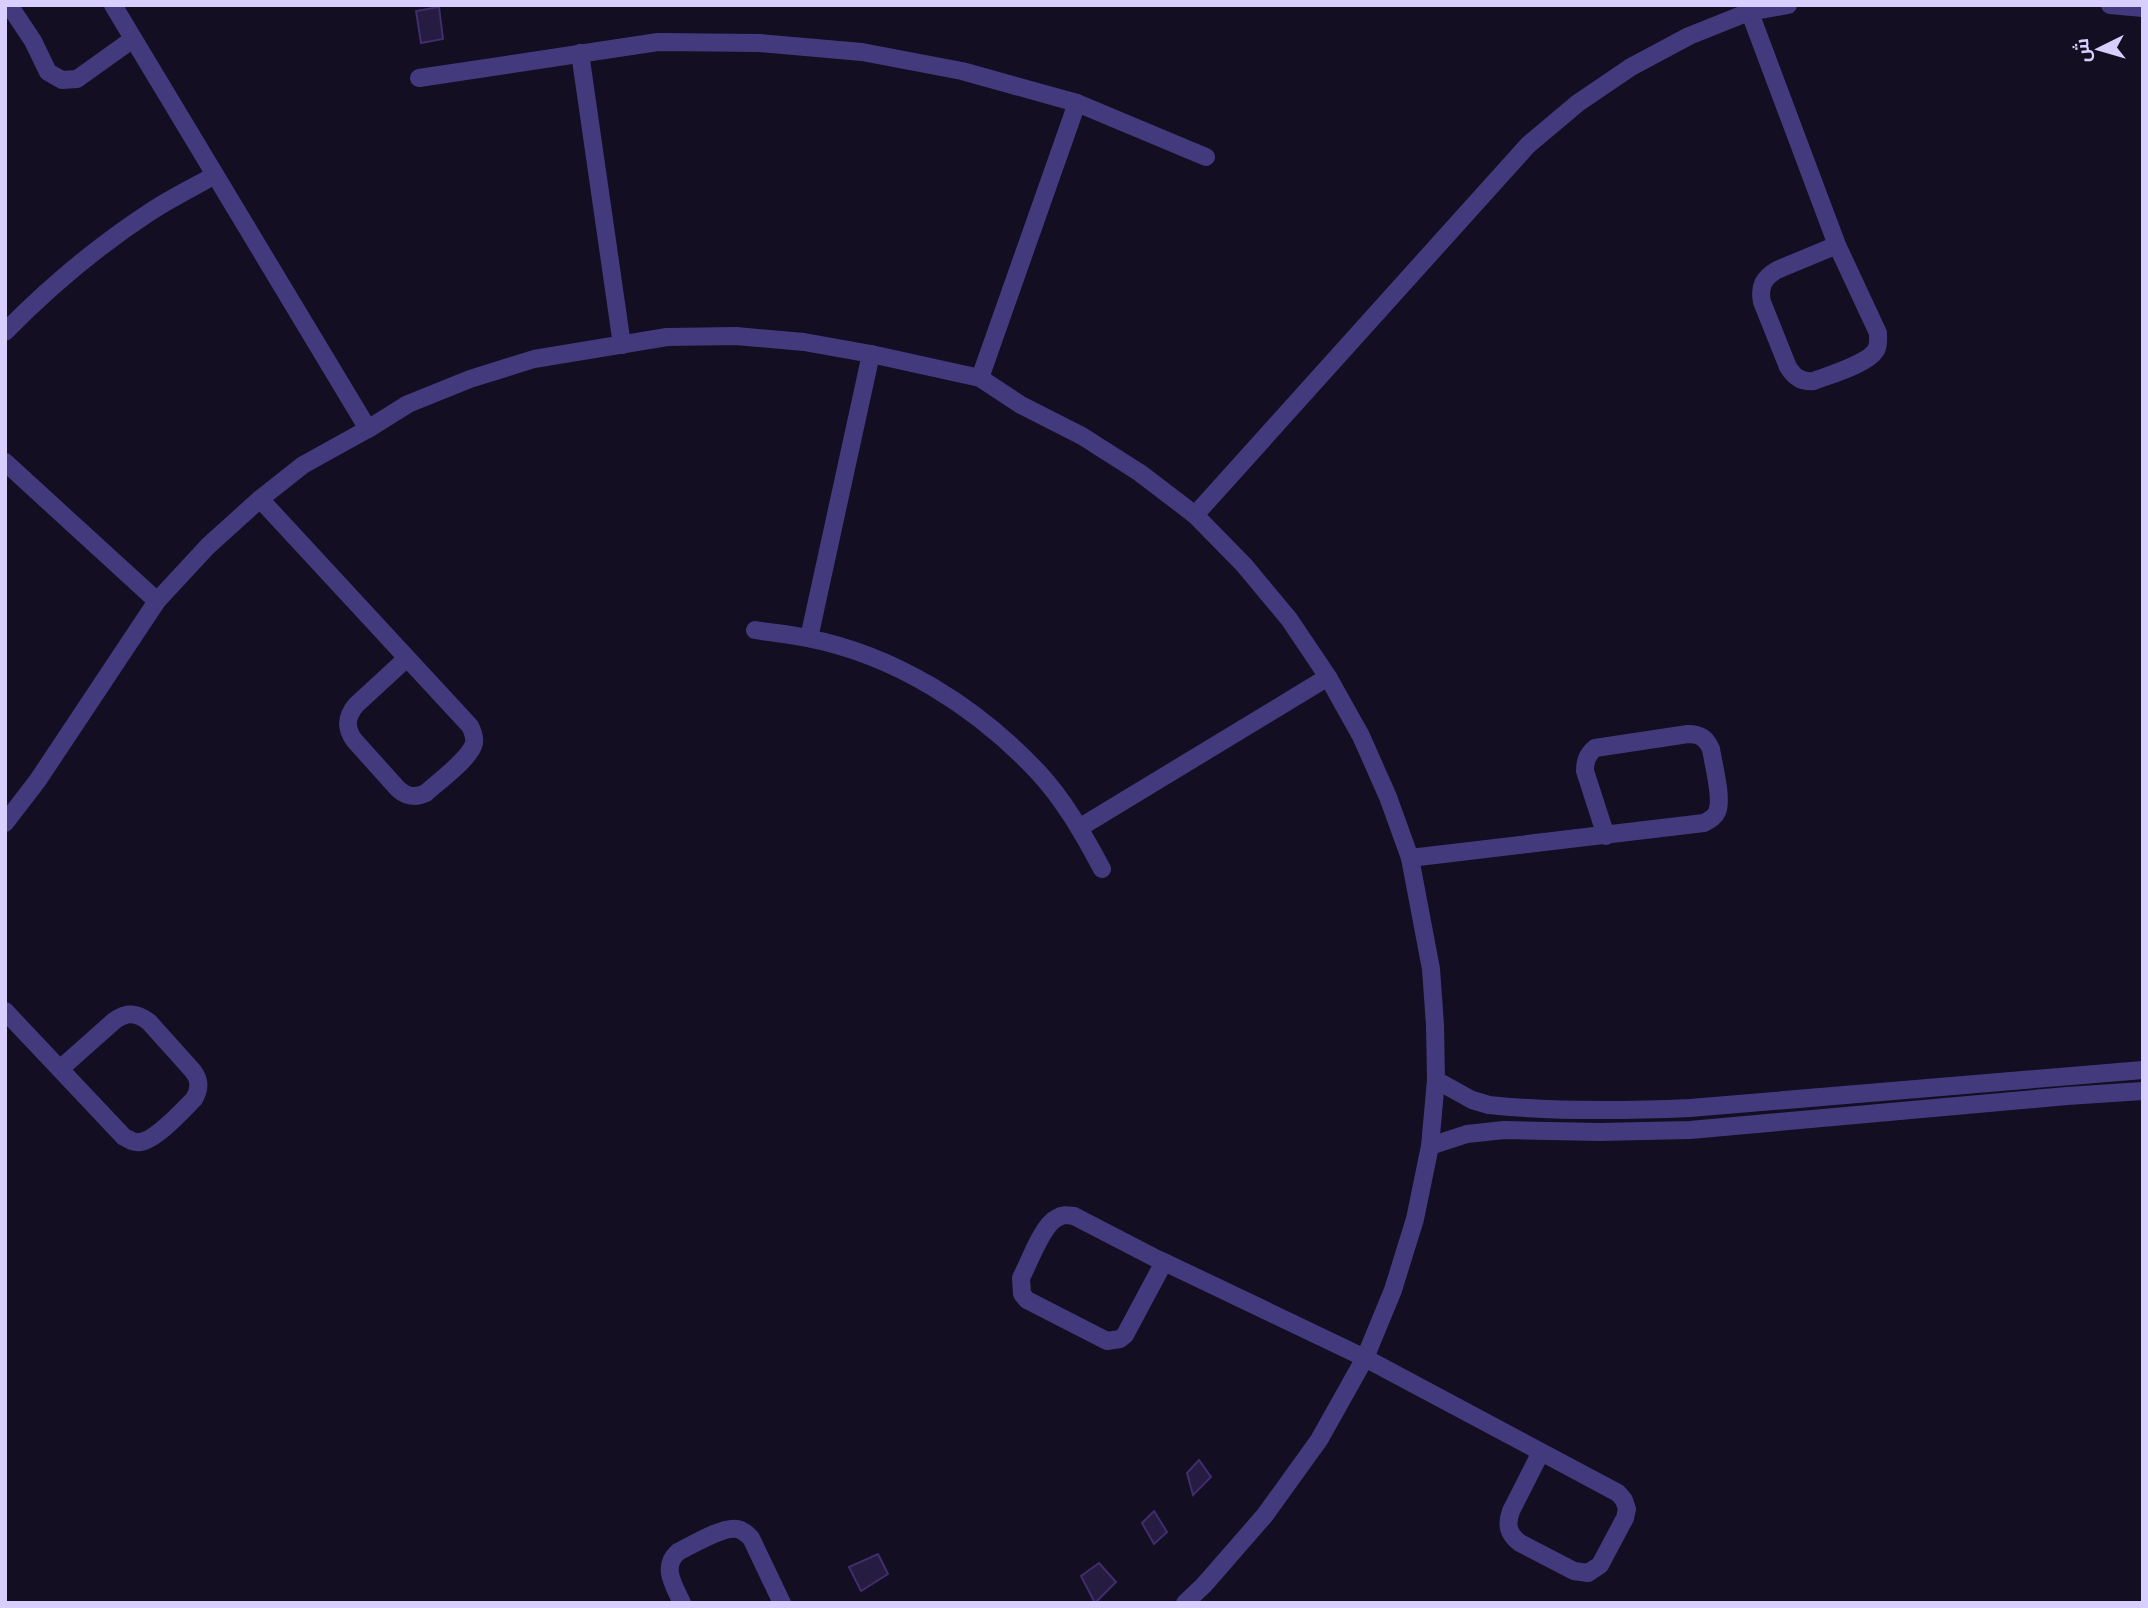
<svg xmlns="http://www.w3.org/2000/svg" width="2148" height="1608" font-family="Quicksand,Cairo,sans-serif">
  <rect width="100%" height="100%" fill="#130e21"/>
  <!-- building -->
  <g fill="#261b41" stroke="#3f2d6c" stroke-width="2">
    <polygon points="439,7 443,39 421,43 416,11"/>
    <polygon points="1199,1460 1211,1477 1193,1495 1187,1473"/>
    <polygon points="1154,1511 1167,1532 1154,1544 1142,1523"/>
    <polygon points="878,1554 888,1574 861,1591 849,1567"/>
    <polygon points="1099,1563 1116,1582 1095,1603 1081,1576"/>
  </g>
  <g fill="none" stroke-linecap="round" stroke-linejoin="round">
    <!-- minor -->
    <g stroke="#433a7e" stroke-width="18">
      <polyline points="9,5 33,41 48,72 62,80 77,79 133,39"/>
      <polyline points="113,5 368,429"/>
      <path d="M 1747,5 L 1837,245 L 1878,333 C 1878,340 1879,345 1876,350 C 1868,364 1829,375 1814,381 C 1802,382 1795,378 1788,367 L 1762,302 C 1759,287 1763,278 1777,270 L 1837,245"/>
      <polyline points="2110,5 2143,8"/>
      <polyline points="580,53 622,345"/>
      <polyline points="419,78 658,42 760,43 862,52 962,71 1077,103 1206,157"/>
      <path d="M 5,332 C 49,287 98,246 150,212 C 171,198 194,187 215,175"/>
      <polyline points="980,378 1077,103"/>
      <polyline points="5,462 157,601"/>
      <path d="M 260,499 L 470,726 C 473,732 475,737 474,743 C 470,759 439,781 426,793 C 415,798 407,797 398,789 L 354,740 C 345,727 346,717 356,705 L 407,658"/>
      <polyline points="1195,515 1528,145 1578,103 1631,67 1689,36 1749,12 1788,5"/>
      <path d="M 755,630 C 772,633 790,634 807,638 C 895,655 977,707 1038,772 C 1064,800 1084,835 1102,869"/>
      <polyline points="809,638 871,354"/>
      <polyline points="5,823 38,780 157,601 208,546 260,499 303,465 368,429 408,404 470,379 534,359 667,337 736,336 804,342 871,354 980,378 1021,405 1082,436 1140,473 1195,515 1244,565 1289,619 1328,677 1361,736 1388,797 1410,858 1431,969 1435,1025 1436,1080 1430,1146 1415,1219 1393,1290 1365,1358 1319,1440 1265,1515 1204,1585 1185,1603"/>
      <polyline points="1079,828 1328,677"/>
      <path d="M 1410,858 L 1704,823 C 1709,820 1715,817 1717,812 C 1723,799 1713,763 1711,749 C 1706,738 1700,734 1688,734 L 1595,748 C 1587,755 1585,761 1585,771 L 1606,836"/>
      <path d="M 5,1011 L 124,1137 C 130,1140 134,1143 140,1142 C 156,1140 182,1111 194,1099 C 200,1089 200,1080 193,1071 L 149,1022 C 136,1012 127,1012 114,1021 L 60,1069"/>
      <path d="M 1436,1080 L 1472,1100 L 1489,1105 C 1556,1112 1623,1111 1690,1108 L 2143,1070"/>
      <polyline points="1430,1146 1467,1134 1504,1130 1599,1132 1690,1130 2067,1096 2143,1091"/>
      <path d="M 1164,1262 L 1125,1335 L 1120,1339 L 1107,1341 L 1027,1300 L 1022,1294 L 1021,1278 C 1029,1263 1042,1225 1057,1218 C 1063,1214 1067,1215 1074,1216 L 1157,1259 L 1164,1262 L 1365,1358 L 1618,1493 L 1624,1500 L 1627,1509 L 1625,1518 L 1600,1565 L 1588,1573 L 1574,1571 L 1520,1543 C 1508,1534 1506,1525 1511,1511 L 1541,1452"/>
      <path d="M 682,1603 C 674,1585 661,1567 678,1552 C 692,1545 723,1526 737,1529 C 743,1530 747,1534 751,1538 L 782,1603"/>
    </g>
  </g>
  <!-- border -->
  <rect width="2148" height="1608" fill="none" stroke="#d8cffe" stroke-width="14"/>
  <!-- north arrow -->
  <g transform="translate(2099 49) rotate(265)" stroke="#130e21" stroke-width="5" paint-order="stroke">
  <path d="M0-5L12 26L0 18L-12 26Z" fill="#d8cffe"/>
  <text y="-10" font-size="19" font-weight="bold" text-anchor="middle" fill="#d8cffe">ش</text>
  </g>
</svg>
